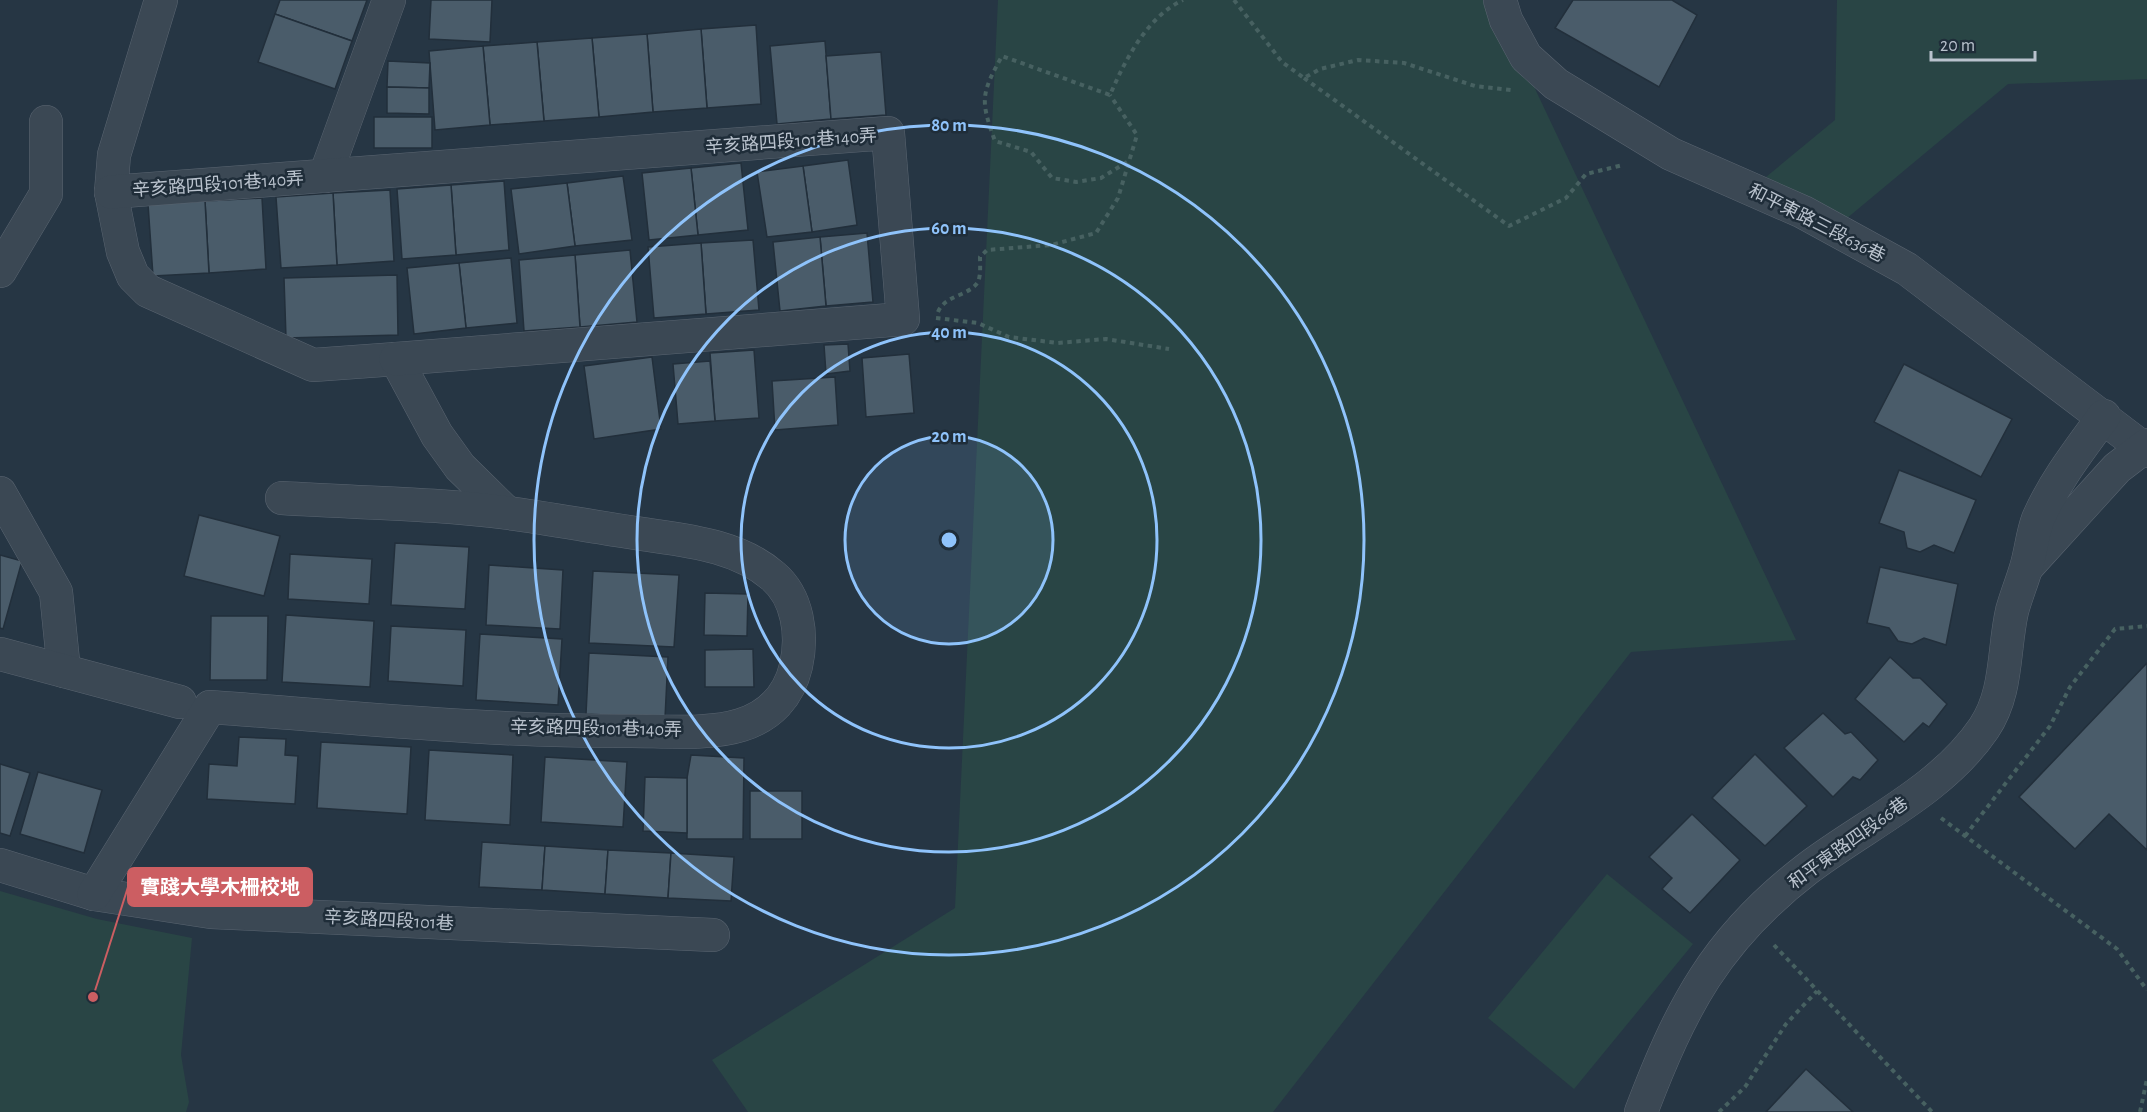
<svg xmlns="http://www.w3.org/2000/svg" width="2147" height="1112" font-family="'Alegreya Sans','Noto Sans TC',sans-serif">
  <rect width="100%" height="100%" fill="#263644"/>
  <!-- green -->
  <g fill="#294545">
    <polygon points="998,0 1493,0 1796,640 1631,652 1273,1112 748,1112 712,1060 955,908"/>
    <polygon points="1837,0 2147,0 2147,79 2008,84 1846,219 1766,177 1835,120"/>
    <polygon points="1607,874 1693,944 1574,1089 1488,1018"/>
    <polygon points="0,891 97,919 192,938 181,1055 189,1102 186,1112 0,1112"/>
  </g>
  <!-- building -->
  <g fill="#4a5c6a" stroke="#222f3b" stroke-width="1.5">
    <polygon points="280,0 367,0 352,41 275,14"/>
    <polygon points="431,0 492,0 490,42 429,39"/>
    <polygon points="1573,0 1672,0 1697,15 1659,87 1555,28"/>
    <polygon points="275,14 352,41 335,89 258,62"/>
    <polygon points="756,25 761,104 707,108 701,29"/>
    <polygon points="701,29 707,108 653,112 647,34"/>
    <polygon points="647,34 653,112 599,117 592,38"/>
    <polygon points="592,38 599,117 544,121 537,42"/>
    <polygon points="825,41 831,119 777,124 770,46"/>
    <polygon points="537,42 544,121 490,125 483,46"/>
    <polygon points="483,46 490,125 435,130 429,51"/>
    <polygon points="881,52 886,115 831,119 826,56"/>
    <polygon points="388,61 430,63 429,88 387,87"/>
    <polygon points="387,87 429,88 429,114 387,113"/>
    <rect x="374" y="117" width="58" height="31"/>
    <polygon points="848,160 857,225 812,232 803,166"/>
    <polygon points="741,163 748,230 698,235 691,168"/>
    <polygon points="803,166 812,232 767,237 757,172"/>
    <polygon points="691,168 698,235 649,240 642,173"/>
    <polygon points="623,176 632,240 575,246 567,183"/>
    <polygon points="504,181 509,250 456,255 451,185"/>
    <polygon points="567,183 575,246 519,254 511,189"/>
    <polygon points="451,185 456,255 402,259 397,189"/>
    <polygon points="390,190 394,261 337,265 333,193"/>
    <polygon points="333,193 337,265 281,268 276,197"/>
    <polygon points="262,198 266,269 209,273 205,201"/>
    <polygon points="205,201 209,273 153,276 148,204"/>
    <polygon points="867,233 873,302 826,306 820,237"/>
    <polygon points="820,237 826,306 780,311 773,242"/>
    <polygon points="753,240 759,310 706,314 701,243"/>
    <polygon points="701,243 706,314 654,318 648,247"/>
    <polygon points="630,250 637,322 580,327 575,255"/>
    <polygon points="575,255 580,327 524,331 519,260"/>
    <polygon points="511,258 517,323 466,328 459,263"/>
    <polygon points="459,263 466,328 414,334 407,268"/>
    <polygon points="397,275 398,335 286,338 284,278"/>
    <polygon points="848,344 850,371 826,374 824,345"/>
    <polygon points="754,350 759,418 715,421 710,353"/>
    <polygon points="909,354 914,413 866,417 862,358"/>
    <polygon points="652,357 661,429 594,439 584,366"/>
    <polygon points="710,361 715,421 678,424 673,364"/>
    <polygon points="1904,364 2012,419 1981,477 1874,422"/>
    <polygon points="835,377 838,425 775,430 772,381"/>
    <polygon points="1899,470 1976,500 1954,553 1934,545 1920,552 1907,548 1904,532 1879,523"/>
    <polygon points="199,515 280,536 264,596 184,576"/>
    <polygon points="395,543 469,547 465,609 391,605"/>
    <polygon points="290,554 372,559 369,604 288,599"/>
    <polygon points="0,555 22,561 3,629 0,628"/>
    <polygon points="489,565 563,570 560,629 486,625"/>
    <polygon points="1880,567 1958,584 1946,645 1924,638 1912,644 1898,641 1889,628 1867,623"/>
    <polygon points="593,571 679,575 674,647 589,643"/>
    <polygon points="705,593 748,594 747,636 704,635"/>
    <polygon points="286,615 374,621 370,687 282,682"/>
    <polygon points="211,616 268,616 267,680 210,680"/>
    <polygon points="391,626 466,630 463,686 388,681"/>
    <polygon points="480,634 562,639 558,705 476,700"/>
    <polygon points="753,649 754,687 705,687 705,650"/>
    <polygon points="589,653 668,657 665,718 586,714"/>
    <polygon points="1890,657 1913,678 1920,678 1947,704 1929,727 1923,723 1904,742 1855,699"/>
    <polygon points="2147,663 2147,850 2109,814 2075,849 2019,797"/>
    <polygon points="1823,713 1845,734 1851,732 1878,760 1860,780 1853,777 1833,797 1784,748"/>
    <polygon points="239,737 286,739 285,755 298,756 295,804 207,799 209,764 237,766"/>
    <polygon points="321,742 411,747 407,814 317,808"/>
    <polygon points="429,750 513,755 510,825 425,820"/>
    <polygon points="1755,754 1807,806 1765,846 1712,798"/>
    <polygon points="691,755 744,758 743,839 687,839 687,778"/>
    <polygon points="545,757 627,762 623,827 541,822"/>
    <polygon points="0,764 30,773 10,836 0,833"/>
    <polygon points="38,772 102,790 84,853 20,834"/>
    <polygon points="645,777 687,778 687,833 643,831"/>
    <rect x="750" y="791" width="52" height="48"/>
    <polygon points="1692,814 1740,860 1690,913 1662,889 1672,878 1649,857"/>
    <polygon points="482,842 545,846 542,890 479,887"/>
    <polygon points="545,846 608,850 605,894 542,890"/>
    <polygon points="608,850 671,853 668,898 605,894"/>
    <polygon points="671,853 734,857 731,901 668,898"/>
    <polygon points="1806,1069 1853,1112 1766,1112"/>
  </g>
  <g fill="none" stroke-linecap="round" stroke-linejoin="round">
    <!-- minor casing -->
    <g stroke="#5a6571" stroke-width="34">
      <g id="minor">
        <polyline points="161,0 114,155 111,192 123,252 133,276 148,291 313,365 396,359 437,435 460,467 506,512"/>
        <polyline points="1500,0 1506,20 1526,57 1556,84 1671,154 1803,212 1907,269 2147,451"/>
        <polyline points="325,176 389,0"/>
        <polyline points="111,192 888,133 903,319 396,359"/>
        <polyline points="0,271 46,194 46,122"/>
        <polyline points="0,493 56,592 64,671"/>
        <polyline points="2027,567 2117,468 2147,445"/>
        <polyline points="0,654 180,702"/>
        <polyline points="0,865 94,894 211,912 713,935"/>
        <path d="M 94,894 L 210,707 C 350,717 491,732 631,731 C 664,731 710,735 741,725 C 770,716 789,696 796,666 C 803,635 798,597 773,576 C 734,542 677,540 629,532 C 588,526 548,518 508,513 C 434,503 357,503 282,498"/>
        <path d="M 1641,1112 C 1681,1007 1716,939 1807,869 C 1866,824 1941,791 1984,728 C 2008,692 2003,651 2012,611 C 2016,596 2022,582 2026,568 C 2031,552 2032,535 2038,519 C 2054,482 2080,449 2104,416"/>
      </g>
    </g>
    <!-- path -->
    <g stroke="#476161" stroke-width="4" stroke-dasharray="4.5 4.5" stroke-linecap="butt">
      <polyline points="1234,0 1282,62 1304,78 1320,69 1358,60 1404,63 1475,86 1511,90"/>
      <polyline points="1304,78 1509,226 1566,198 1586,174 1623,165"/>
      <path d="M 1127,162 L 1101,178 L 1076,182 L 1052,178 L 1031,152 L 995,141 C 980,100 981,94 1002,56 L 1110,95 C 1125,60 1147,17 1183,0"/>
      <path d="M 938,312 C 945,295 969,296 978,282 C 981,275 980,264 980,257 L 987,250 L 1051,245 L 1096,233 L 1118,198 L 1137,135 L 1110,95"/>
      <polyline points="936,318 978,323 1009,337 1058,343 1106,339 1169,349"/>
      <polyline points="1941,818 2117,949 2147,990"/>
      <polyline points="1965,836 2050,726 2070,687 2115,629 2147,626"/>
      <polyline points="1774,945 1932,1112"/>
      <polyline points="1719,1112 1745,1087 1786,1024 1817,991"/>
      <polyline points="2140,1112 2147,1079"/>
    </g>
    <!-- minor -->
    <use href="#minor" stroke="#3b4854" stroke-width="33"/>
  </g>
  <!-- distance rings -->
  <circle cx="949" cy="540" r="104" fill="#8fc3fb" fill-opacity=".12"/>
  <g fill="none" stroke="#8fc3fb" stroke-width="3">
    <circle cx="949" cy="540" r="104"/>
    <circle cx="949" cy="540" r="208"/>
    <circle cx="949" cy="540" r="312"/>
    <circle cx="949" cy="540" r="415"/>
  </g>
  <g text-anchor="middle" stroke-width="5" stroke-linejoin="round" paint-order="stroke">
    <!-- street labels -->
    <g font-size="18" fill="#b9c2cd" stroke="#1f2d39">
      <text transform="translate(791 141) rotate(-4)" y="6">辛亥路四段101巷140弄</text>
      <text transform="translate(218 184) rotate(-4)" y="6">辛亥路四段101巷140弄</text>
      <text transform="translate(1817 223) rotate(27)" y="6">和平東路三段636巷</text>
      <text transform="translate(596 728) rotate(1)" y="6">辛亥路四段101巷140弄</text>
      <text transform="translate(1848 843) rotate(-36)" y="6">和平東路四段66巷</text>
      <text transform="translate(389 920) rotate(3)" y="6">辛亥路四段101巷</text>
    </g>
  </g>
  <circle cx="949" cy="540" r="9" fill="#8fc3fb" stroke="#1f2d39" stroke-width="3"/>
  <g font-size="18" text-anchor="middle" font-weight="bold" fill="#8fc3fb" stroke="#1f2d39" stroke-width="5" stroke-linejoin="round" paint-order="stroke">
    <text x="949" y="131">80 m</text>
    <text x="949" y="234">60 m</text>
    <text x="949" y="338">40 m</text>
    <text x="949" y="442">20 m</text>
  </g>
  <!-- callouts -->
  <path fill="none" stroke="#cc5e62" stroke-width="2" d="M93 997L128 887"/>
  <circle fill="#cc5e62" stroke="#1f2d39" stroke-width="2" cx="93" cy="997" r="6"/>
  <rect fill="#cc5e62" stroke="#cc5e62" stroke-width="2" x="128" y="868" width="184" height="38" rx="6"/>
  <g font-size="20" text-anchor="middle" font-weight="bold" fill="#fff">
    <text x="220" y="894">實踐大學木柵校地</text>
  </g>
  <!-- scale -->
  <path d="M1931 51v9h104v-9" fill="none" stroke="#b9c2cd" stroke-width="3"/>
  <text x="1940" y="51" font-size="18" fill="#b9c2cd" stroke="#1f2d39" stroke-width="4.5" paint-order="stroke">20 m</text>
</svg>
